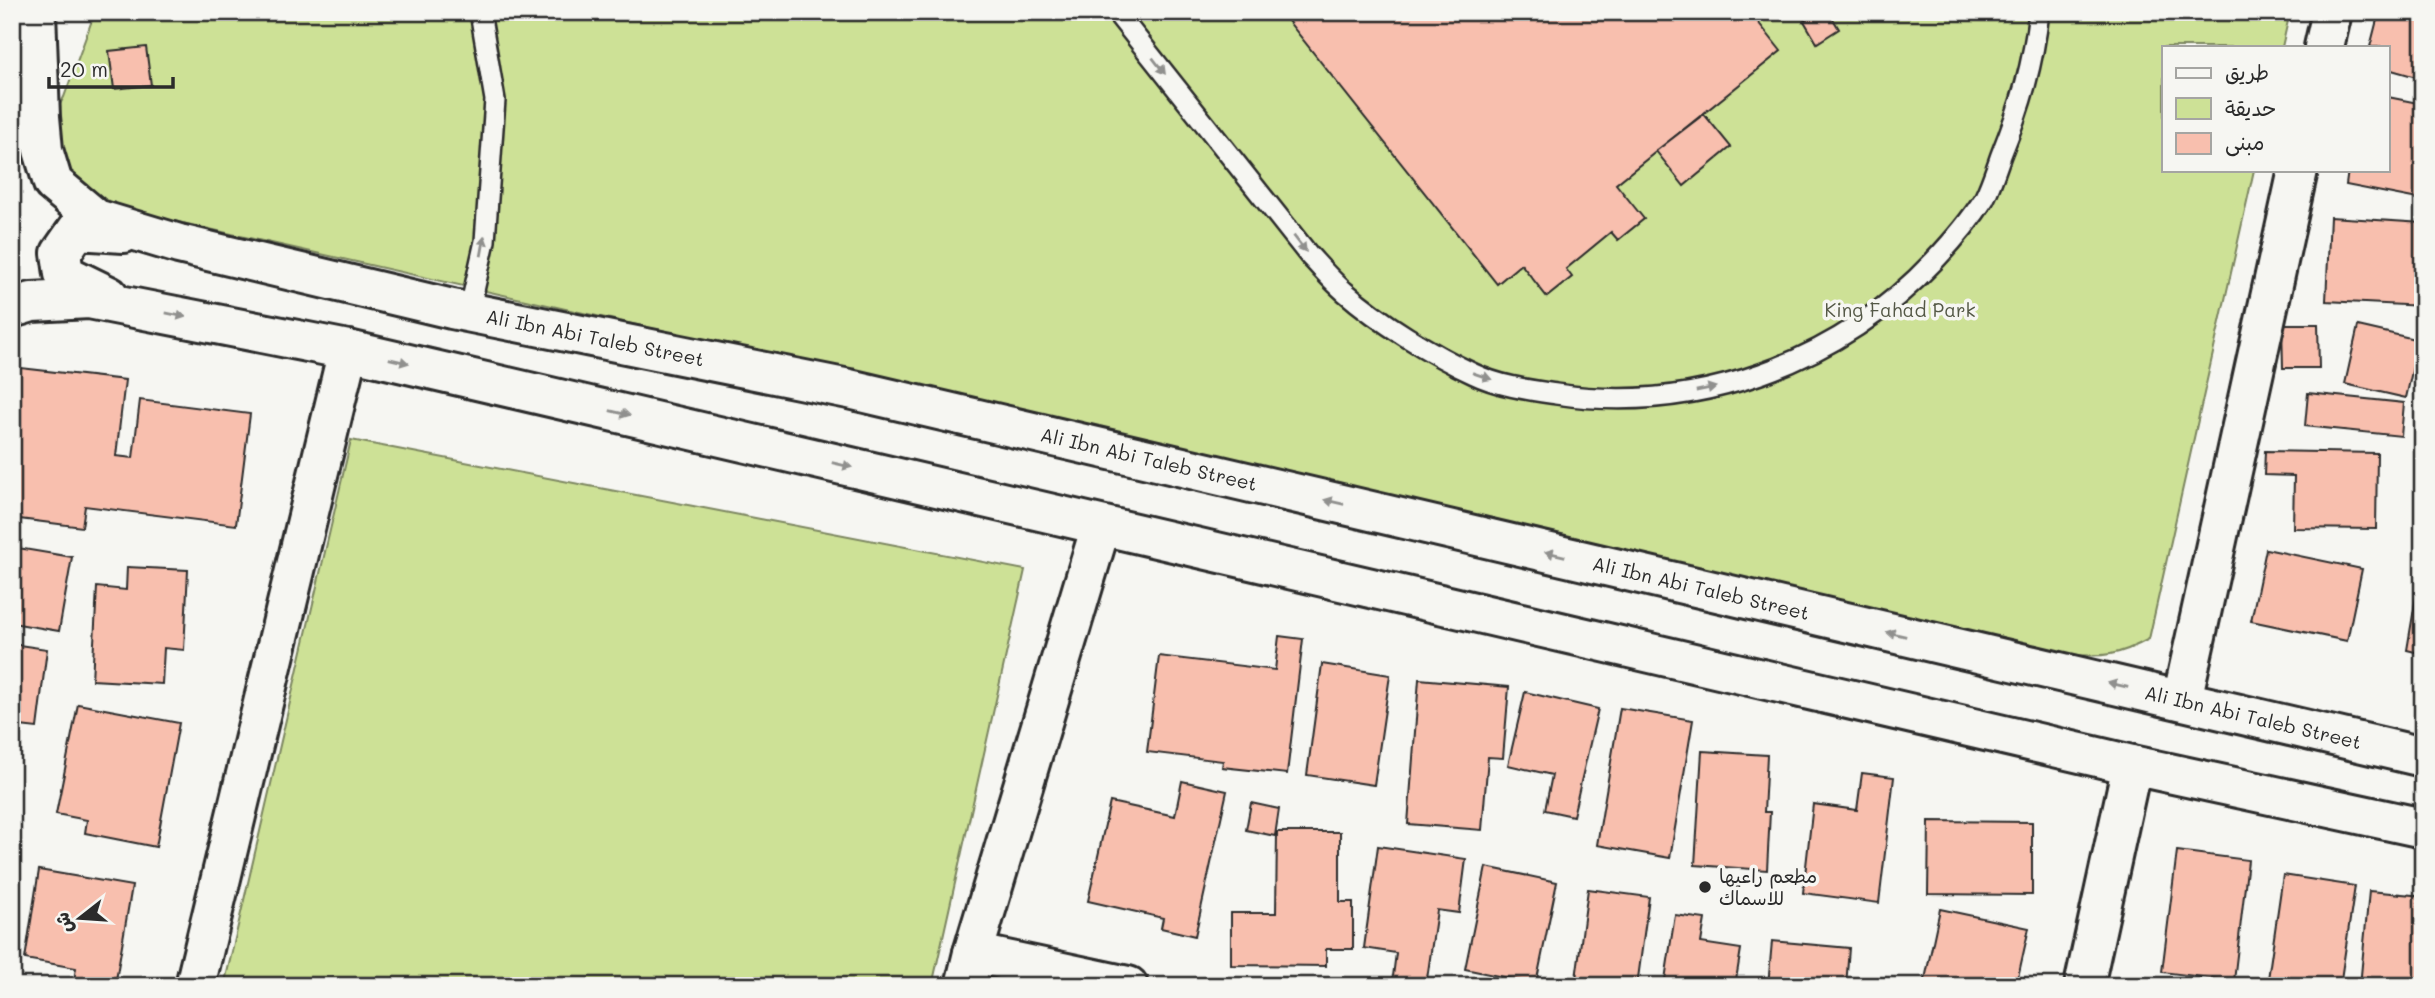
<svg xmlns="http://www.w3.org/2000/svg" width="2435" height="998" font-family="Mali,'Playpen Sans Arabic',sans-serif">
  <rect width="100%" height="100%" fill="#f6f6f2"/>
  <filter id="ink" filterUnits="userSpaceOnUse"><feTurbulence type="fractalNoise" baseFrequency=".0143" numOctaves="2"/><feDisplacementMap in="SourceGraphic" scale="14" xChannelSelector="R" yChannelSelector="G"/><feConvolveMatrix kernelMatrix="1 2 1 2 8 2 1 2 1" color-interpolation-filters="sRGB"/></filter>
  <g filter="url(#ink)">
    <!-- green -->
    <g fill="#cde196" stroke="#7c8660" stroke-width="2">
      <path d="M 95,12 L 2290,12 L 2282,47 L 2164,47 L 2164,170 L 2254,170 L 2149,639 C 2120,655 2102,658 2069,654 L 1127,435 L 98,204 L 59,166 L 54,115 L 64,97 Z"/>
      <polygon points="351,440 1025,570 932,986 224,986"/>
    </g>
    <!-- building -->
    <g fill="#f8bfae" stroke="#2b2b2b" stroke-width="2">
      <polygon points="1281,12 1750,12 1781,51 1616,184 1644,219 1618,240 1611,232 1566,269 1572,277 1547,297 1521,264 1497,284"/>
      <polygon points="1818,12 1829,12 1839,29 1817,43 1804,21"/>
      <polygon points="2379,12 2423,12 2423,79 2388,69 2388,47 2370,47"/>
      <polygon points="146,47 151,85 114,89 109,51"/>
      <polygon points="2388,97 2423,104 2423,200 2346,185 2348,170 2388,170"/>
      <polygon points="1704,114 1731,147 1684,186 1656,151"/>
      <polygon points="2330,217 2423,223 2423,306 2326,301"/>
      <polygon points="2282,324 2318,324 2319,368 2283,368"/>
      <polygon points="2358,326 2419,340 2406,398 2345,384"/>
      <polygon points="12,367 125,380 116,456 133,458 140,400 250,414 236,525 85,506 82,527 12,518"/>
      <polygon points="2308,393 2404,403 2401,436 2305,426"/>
      <polygon points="2265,451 2377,453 2376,529 2293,528 2294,476 2264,475"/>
      <polygon points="12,547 72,557 59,631 12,623"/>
      <polygon points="2266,549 2362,569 2347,641 2251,621"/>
      <polygon points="127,567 188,570 184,650 164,648 162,684 92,680 97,587 126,590"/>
      <polygon points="2419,579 2423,579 2423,654 2407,650"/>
      <polygon points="1279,636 1303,639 1287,774 1222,767 1223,761 1147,752 1159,656 1275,670"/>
      <polygon points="12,644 47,649 37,728 12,725"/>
      <polygon points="1322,664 1390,675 1374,785 1307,775"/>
      <polygon points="1419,679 1509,687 1503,758 1488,757 1482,830 1408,824"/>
      <polygon points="1525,692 1598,709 1573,816 1545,810 1552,775 1508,765"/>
      <polygon points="78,704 179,723 156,847 85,833 87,820 56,814"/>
      <polygon points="1620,708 1693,720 1670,858 1597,845"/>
      <polygon points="1702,751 1767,755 1764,812 1770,812 1767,870 1695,865"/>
      <polygon points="1862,773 1894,777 1879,903 1803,893 1813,804 1857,810"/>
      <polygon points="1182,781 1227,791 1195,936 1161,928 1163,918 1088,901 1110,802 1175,816"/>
      <polygon points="1251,803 1279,809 1275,836 1246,830"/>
      <polygon points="1929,821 2032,822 2032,895 1928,894"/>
      <polygon points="1277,832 1340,832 1340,902 1353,902 1353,949 1326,949 1326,966 1231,965 1231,913 1276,913"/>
      <polygon points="1378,846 1466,859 1459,913 1437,910 1426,986 1392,984 1396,953 1364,948"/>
      <polygon points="2177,851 2248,860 2234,981 2162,972"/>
      <polygon points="1486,867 1557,882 1536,984 1465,969"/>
      <polygon points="39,870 132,886 115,986 73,986 76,968 25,959"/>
      <polygon points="2283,875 2355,886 2340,986 2267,986"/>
      <polygon points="1588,889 1649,897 1637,986 1575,986"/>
      <polygon points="2369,891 2423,896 2423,986 2360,986"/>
      <polygon points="1940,909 2029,928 2016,986 1924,984"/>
      <polygon points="1675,915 1705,919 1701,943 1741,949 1735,986 1664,986"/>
      <polygon points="1772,941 1849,948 1846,986 1768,986"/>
    </g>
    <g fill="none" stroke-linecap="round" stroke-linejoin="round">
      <!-- service casing -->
      <g stroke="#2b2b2b" stroke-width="24">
        <g id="service">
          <path d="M 1116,12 L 1308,254 C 1320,267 1332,281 1345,292 C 1379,322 1433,355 1474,374 C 1499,386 1529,390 1556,394 C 1696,415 1838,363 1934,261 C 1952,242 1970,221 1984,199 C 1991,185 1996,169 2001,155 C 2021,105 2033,65 2039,12"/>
          <polyline points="469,313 485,241 495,100 480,12"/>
        </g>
      </g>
      <!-- minor casing -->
      <g stroke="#2b2b2b" stroke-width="44">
        <g id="minor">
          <polyline points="2324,47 2332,12"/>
          <polyline points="2182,700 2298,170"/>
          <polyline points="973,953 1128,986"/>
          <polyline points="195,986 348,350"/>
          <polyline points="965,986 973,953 1101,526"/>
          <polyline points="2084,986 2132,765"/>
        </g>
      </g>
      <!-- tertiary casing -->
      <g stroke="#2b2b2b" stroke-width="44">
        <g id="tertiary">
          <path id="s1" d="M 36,12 L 40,117 L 43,150 L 53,183 L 96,219 L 179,244 L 452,309 L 849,389 L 2423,757"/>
          <polyline points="109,296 64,274 61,253 77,230 124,233"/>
          <polyline points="12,308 32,302 89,299 348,350 2132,765 2423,828"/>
        </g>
      </g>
      <!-- secondary casing -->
      <g stroke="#2b2b2b" stroke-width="44">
        <polyline id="secondary" points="12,65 25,12"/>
      </g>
      <!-- service -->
      <use href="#service" stroke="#f6f6f2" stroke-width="19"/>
      <!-- minor -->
      <use href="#minor" stroke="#f6f6f2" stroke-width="38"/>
      <!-- tertiary -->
      <use href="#tertiary" stroke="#f6f6f2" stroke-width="38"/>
      <!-- secondary -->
      <use href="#secondary" stroke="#f6f6f2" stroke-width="38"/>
    </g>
    <!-- one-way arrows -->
    <defs><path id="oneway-solid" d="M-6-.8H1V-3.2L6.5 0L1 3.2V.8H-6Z" transform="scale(1.75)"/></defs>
    <g fill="#90908e">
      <use href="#oneway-solid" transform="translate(1159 66) rotate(52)"/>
      <use href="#oneway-solid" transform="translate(1300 244) rotate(52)"/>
      <use href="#oneway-solid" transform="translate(483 246) rotate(-80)"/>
      <use href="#oneway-solid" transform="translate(176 315) rotate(11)"/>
      <use href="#oneway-solid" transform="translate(399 361) rotate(13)"/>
      <use href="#oneway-solid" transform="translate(1482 376) rotate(19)"/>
      <use href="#oneway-solid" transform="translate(1706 389) rotate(-12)"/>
      <use href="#oneway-solid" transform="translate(620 413) rotate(13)"/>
      <use href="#oneway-solid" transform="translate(842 465) rotate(13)"/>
      <use href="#oneway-solid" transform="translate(1334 502) rotate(-167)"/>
      <use href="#oneway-solid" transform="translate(1555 554) rotate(-167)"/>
      <use href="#oneway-solid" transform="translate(1896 634) rotate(-167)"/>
      <use href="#oneway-solid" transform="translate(2118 685) rotate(-167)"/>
    </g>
  </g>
  <!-- markers -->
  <circle fill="#2b2b2b" stroke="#f6f6f2" stroke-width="2.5" cx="1705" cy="887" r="7"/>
  <g text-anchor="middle" stroke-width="7" stroke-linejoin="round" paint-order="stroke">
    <!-- park labels -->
    <g font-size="19" fill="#545846" stroke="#f6f6f2">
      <text x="1900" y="317">King Fahad Park</text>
    </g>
    <!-- street labels -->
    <g font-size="19" fill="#2b2b2b" stroke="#f6f6f2">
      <text dy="7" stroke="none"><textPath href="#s1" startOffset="742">Ali Ibn Abi Taleb Street</textPath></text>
      <text dy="7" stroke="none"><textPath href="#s1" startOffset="1309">Ali Ibn Abi Taleb Street</textPath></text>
      <text dy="7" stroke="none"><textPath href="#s1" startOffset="1876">Ali Ibn Abi Taleb Street</textPath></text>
      <text dy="7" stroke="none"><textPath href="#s1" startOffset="2443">Ali Ibn Abi Taleb Street</textPath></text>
    </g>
    <!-- poi labels -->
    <g font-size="19" fill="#2b2b2b" stroke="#f6f6f2" text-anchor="start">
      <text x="1719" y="883">مطعم راعيها<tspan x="1719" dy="22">للاسماك</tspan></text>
    </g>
  </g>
  <!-- margin -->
  <rect width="2435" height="998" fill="none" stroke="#f6f6f2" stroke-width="42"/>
  <rect x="21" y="21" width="2393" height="956" fill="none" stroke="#2b2b2b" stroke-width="2.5" filter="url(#ink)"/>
  <!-- legend -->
  <rect x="2162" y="46" width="228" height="126" fill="#f6f6f2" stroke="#a5a5a2" stroke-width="2"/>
  <rect x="2176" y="68" width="35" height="10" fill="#f6f6f2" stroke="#a5a5a2" stroke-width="2"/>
  <text x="2225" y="80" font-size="21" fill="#2b2b2b">طريق</text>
  <rect x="2176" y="98" width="35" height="21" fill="#cde196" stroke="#a5a5a2" stroke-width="2"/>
  <text x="2225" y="116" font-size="21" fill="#2b2b2b">حديقة</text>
  <rect x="2176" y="133" width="35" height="21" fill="#f8bfae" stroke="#a5a5a2" stroke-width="2"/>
  <text x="2225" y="150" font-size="21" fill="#2b2b2b">مبنى</text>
  <!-- north arrow -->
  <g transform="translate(80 918) rotate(253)" stroke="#f6f6f2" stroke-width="5" paint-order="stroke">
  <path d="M0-5L12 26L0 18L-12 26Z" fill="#2b2b2b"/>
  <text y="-10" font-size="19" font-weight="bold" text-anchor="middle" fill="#2b2b2b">ش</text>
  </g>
  <!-- scale -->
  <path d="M49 77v10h124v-10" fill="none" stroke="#2b2b2b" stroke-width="3.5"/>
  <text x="60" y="77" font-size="21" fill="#2b2b2b" stroke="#f6f6f2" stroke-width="5" paint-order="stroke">20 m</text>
</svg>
